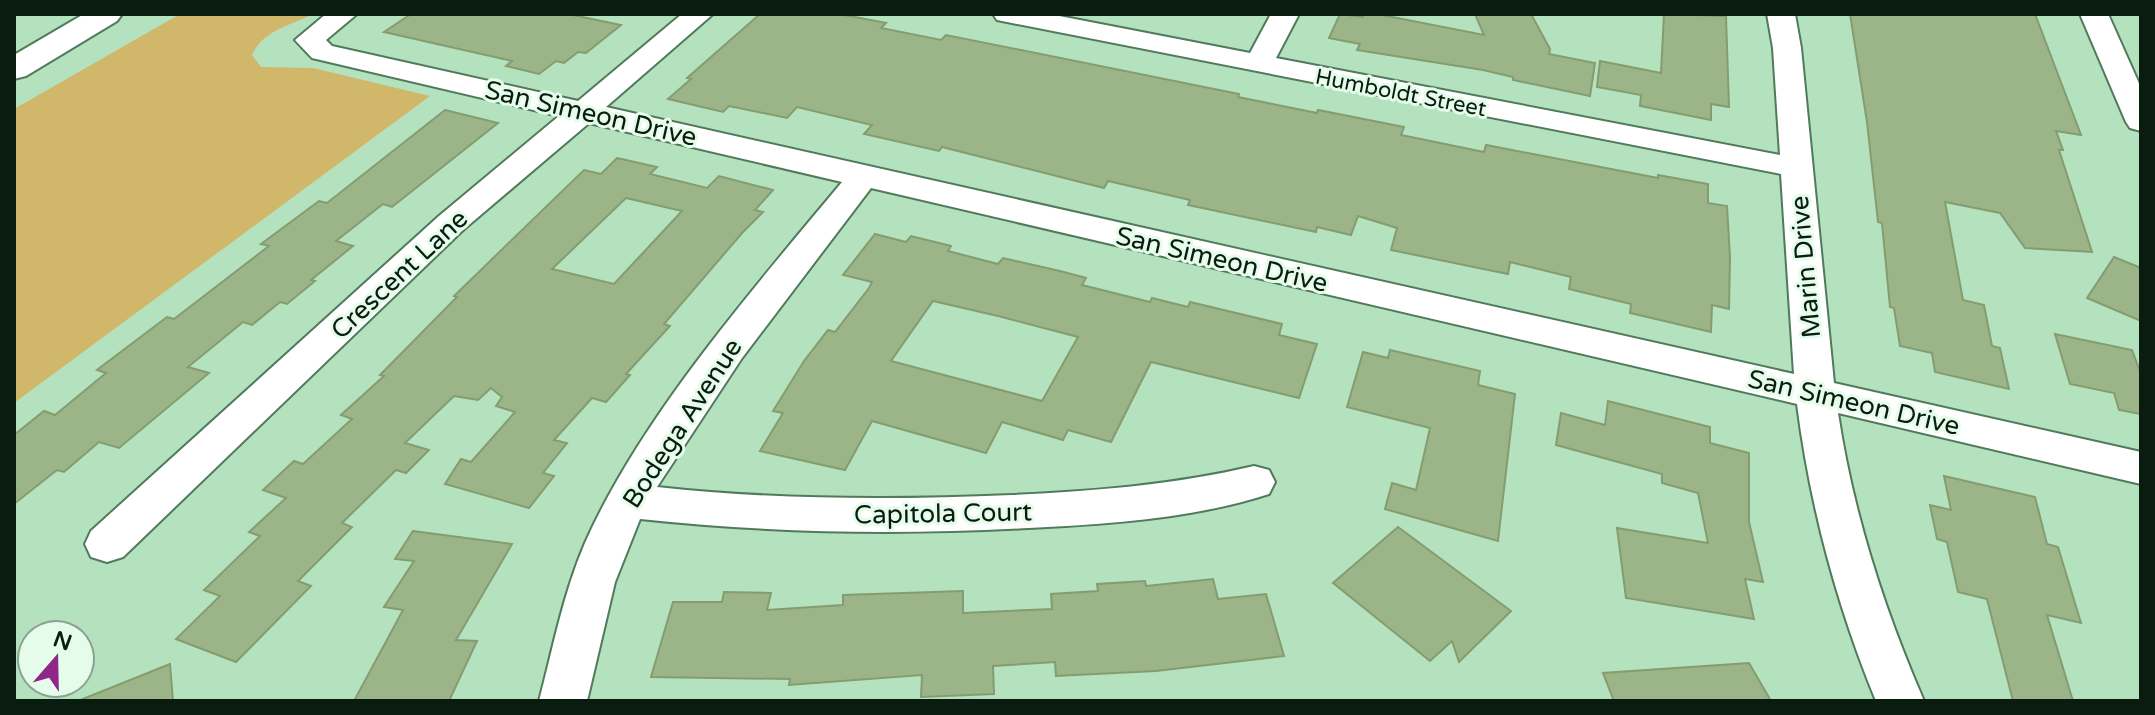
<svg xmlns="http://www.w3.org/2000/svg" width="2155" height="715" font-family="'Varela Round',sans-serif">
  <rect width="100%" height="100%" fill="#b4e2be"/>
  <!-- green -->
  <path fill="#d1b769" d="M 180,14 L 313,14 C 290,26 263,30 252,55 L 261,67 L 313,68 L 430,96 L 14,403 L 14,109 Z"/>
  <!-- building -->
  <g fill="#9cb588" stroke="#849c70" stroke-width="2" fill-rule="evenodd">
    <polygon points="411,14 568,14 621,25 586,53 578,52 564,63 556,61 539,74 506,66 512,61 384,32"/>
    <polygon points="760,14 839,14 886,23 881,28 941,40 946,35 1239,94 1238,97 1317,113 1318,110 1404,127 1401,135 1484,152 1486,145 1658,178 1658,175 1708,184 1708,203 1727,206 1730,257 1729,309 1712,305 1711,332 1630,313 1631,304 1569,289 1571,277 1510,262 1508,274 1391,250 1397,228 1358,216 1351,235 1317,227 1316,232 1188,205 1190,200 1108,181 1104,188 942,147 939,151 864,134 872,125 797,107 787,118 729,106 723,112 668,99 691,79 687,78"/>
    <polygon points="1340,14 1363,17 1365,14 1377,14 1484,35 1475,14 1531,14 1550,49 1549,54 1595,63 1590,96 1513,80 1513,77 1483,70 1357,50 1360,44 1329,38"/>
    <polygon points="1664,14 1726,16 1729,107 1711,104 1711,120 1640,106 1641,95 1597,87 1600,61 1661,73"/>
    <polygon points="1850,14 2035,14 2081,135 2056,131 2063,150 2059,150 2092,252 2025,248 2000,213 1945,202 1963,300 1984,305 1992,346 2000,348 2009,389 1935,372 1932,353 1900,346 1894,308 1890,307 1882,223 1878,222 1867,122"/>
    <polygon points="445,110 498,123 392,207 383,204 336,241 353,246 311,280 315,281 287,304 280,302 252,325 243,322 188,367 209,373 119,448 99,442 64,472 57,470 14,504 14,435 44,411 55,415 106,373 97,370 167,317 174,319 269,246 261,244 319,201 327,203"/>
    <path d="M 617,158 L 657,167 L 650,174 L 707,188 L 719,176 L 773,190 L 755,210 L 763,212 L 743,232 L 664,324 L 670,326 L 626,374 L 630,375 L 606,402 L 592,398 L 554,440 L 567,443 L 543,473 L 554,476 L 529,508 L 445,484 L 461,459 L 471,462 L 515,412 L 496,406 L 502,397 L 491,388 L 478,400 L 454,396 L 405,443 L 429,450 L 406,473 L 396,470 L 342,523 L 352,527 L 298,581 L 311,586 L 236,662 L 176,639 L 220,596 L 204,590 L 260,536 L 249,532 L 286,498 L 263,490 L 294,461 L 303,464 L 352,419 L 341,415 L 384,376 L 380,375 L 457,297 L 454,296 L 584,170 L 601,174 ZM 626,198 L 682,211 L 614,284 L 552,269 Z"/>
    <path d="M 875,234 L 906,242 L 911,236 L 951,246 L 948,251 L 998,264 L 1003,258 L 1060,271 L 1086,278 L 1082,285 L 1150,302 L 1152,298 L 1188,307 L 1190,302 L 1282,324 L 1279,335 L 1317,344 L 1299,398 L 1151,362 L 1111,442 L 1068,430 L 1063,440 L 1002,422 L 986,453 L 872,421 L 845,470 L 760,451 L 783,413 L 773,411 L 804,361 L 828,330 L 835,332 L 869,288 L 872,282 L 843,275 ZM 933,301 L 998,316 L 1078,337 L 1042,401 L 891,361 Z"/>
    <polygon points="2114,257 2141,268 2141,321 2087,298"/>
    <polygon points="2055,334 2132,350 2141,374 2141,414 2119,410 2114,393 2070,384"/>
    <polygon points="1390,350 1480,371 1478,385 1515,394 1498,541 1385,509 1392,483 1416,490 1430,428 1347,407 1363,352 1388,358"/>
    <polygon points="1608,401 1710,427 1710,443 1749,453 1749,522 1763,582 1745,579 1754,619 1626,598 1617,528 1708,543 1698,493 1662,483 1662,474 1556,445 1561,413 1605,425"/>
    <polygon points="1944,476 2035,497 2047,544 2058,547 2081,623 2047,615 2073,701 2013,701 1987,599 1958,592 1947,542 1937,539 1930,505 1951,510"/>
    <polygon points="1398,527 1511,611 1459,662 1452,641 1430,661 1333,583"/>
    <polygon points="413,531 512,544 456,640 477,641 449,701 354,701 403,610 384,607 414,561 395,559"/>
    <polygon points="1213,579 1218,599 1266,594 1284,656 1156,671 1056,676 1055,662 993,666 994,694 921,697 922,675 789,685 790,679 651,677 673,602 722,602 724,592 771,593 767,610 843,605 843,595 963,591 963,613 1052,609 1051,594 1098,591 1097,584 1145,581 1146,586"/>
    <polygon points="1749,663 1771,701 1614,701 1603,673"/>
    <polygon points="170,664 173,701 81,701 80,700"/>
  </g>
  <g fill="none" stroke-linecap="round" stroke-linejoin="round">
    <!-- street casing -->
    <g stroke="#507a5b" stroke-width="4">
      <g id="street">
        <path d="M 326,14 L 357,14 L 326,40 L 332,46 L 578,101 L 682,14 L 713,14 L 606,107 L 1794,374 L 1781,174 L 1007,22 L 997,20 L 993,14 L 1049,14 L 1250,53 L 1271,14 L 1299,14 L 1276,58 L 1780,155 L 1773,48 L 1767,14 L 1795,14 L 1801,48 L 1834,383 L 2141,452 L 2141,484 L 1838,413 C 1853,513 1884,609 1924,701 L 1876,701 C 1837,606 1810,506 1797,404 L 871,188 L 742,358 L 657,487 C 775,500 894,500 1012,495 C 1093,491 1174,485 1254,466 L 1269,470 L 1275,482 L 1269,494 C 1191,519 1110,524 1029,528 C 899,535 770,533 640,519 L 615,582 L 587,701 L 539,701 C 553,648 563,594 585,543 C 641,417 754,288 842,182 L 589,123 L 463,230 L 123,557 L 107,562 L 91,557 L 85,544 L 91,531 L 439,216 L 559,116 L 312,58 L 295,40 Z"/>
        <polygon points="2080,14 2108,14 2141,88 2141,131 2130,128 2126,122"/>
      </g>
    </g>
    <!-- highway casing -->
    <g stroke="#507a5b" stroke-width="4">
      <polygon id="highway" points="84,14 122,14 117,21 26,76 14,79 14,55"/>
    </g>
    <!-- street -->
    <use href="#street" fill="#fff" fill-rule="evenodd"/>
    <!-- highway -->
    <use href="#highway" fill="#fff" fill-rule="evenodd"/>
  </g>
  <g text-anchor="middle" stroke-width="6" stroke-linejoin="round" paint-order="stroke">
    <!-- far-street labels -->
    <g font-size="22" fill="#0a1b0f" stroke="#e5fcea">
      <text transform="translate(1401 92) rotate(11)" y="8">Humboldt Street</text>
    </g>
    <!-- street labels -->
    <g font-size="26" fill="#0a1b0f" stroke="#e5fcea">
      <text transform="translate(591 113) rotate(13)" y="9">San Simeon Drive</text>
      <text transform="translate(1222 259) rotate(13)" y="9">San Simeon Drive</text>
      <text transform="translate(1805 267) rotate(-95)" y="9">Marin Drive</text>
      <text transform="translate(399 274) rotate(-43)" y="9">Crescent Lane</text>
      <text transform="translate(1854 402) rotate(13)" y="9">San Simeon Drive</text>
      <text transform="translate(682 423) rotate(-57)" y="9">Bodega Avenue</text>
      <text transform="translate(943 513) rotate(-1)" y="9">Capitola Court</text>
    </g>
  </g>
  <!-- border -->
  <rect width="2155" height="715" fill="none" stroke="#0a1b0f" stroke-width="32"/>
  <!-- north arrow -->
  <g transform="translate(56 659) rotate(20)"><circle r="38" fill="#e5fcea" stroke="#8da292" stroke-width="2"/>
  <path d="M0-6L14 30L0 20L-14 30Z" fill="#912689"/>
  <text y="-12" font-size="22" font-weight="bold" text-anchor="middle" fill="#0a1b0f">N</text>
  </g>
</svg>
